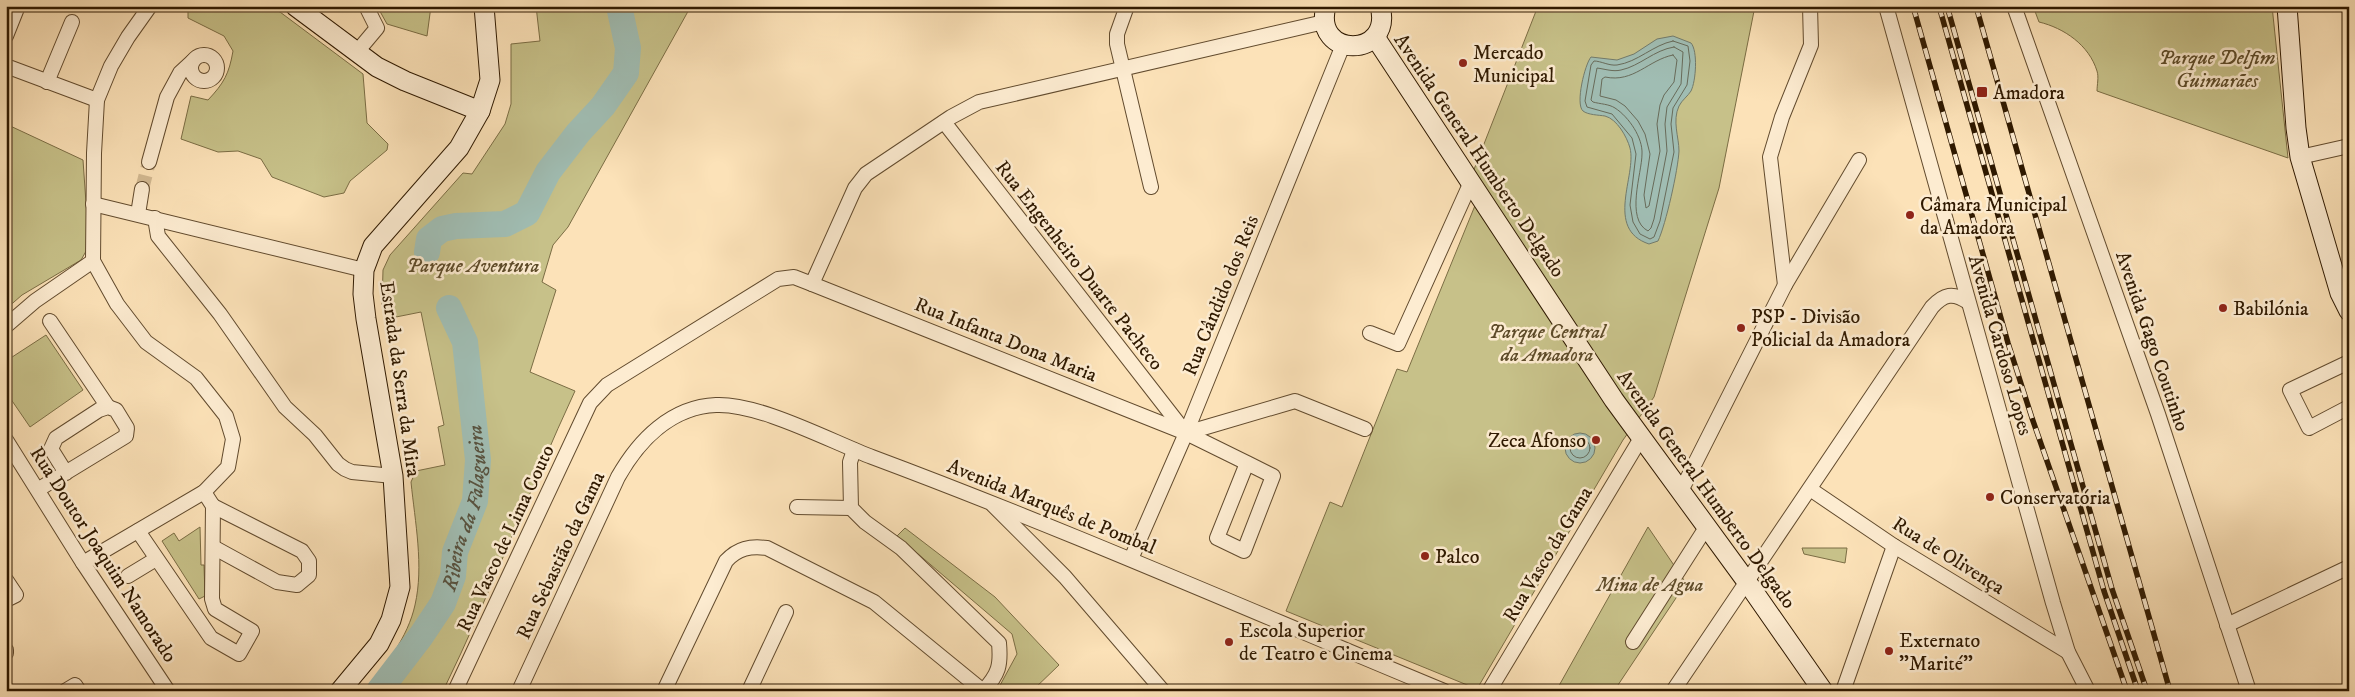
<svg xmlns="http://www.w3.org/2000/svg" width="2355" height="697" font-family="'IM FELL DW Pica',serif">
  <rect width="100%" height="100%" fill="#fce2b8"/>
  <filter id="stains"><feTurbulence type="fractalNoise" baseFrequency=".004" numOctaves="4"/><feColorMatrix values="0 0 0 0 .2 0 0 0 0 .09 0 0 0 0 .02 0 0 0 .5 -.17"/></filter>
  <radialGradient id="worn" r=".72"><stop offset=".6" stop-color="#630" stop-opacity="0"/><stop offset="1" stop-color="#630" stop-opacity=".3"/></radialGradient>
  <!-- green -->
  <g fill="#c7c189" stroke="#7b6d44">
    <path d="M 188,6 L 262,6 L 280,12 L 363,74 L 367,123 L 388,144 L 387,150 L 350,181 L 344,193 L 324,197 L 272,177 L 261,159 L 238,151 L 218,152 L 181,139 L 191,96 L 208,100 C 224,83 229,74 233,51 L 224,36 L 188,18 Z"/>
    <polygon points="377,6 403,9 404,6 431,6 427,36 387,24"/>
    <path d="M 536,6 L 691,6 L 568,227 L 553,245 L 542,282 L 556,290 L 530,372 L 575,391 C 529,490 491,593 443,691 L 364,691 C 385,667 408,637 415,605 C 424,566 415,522 411,482 L 416,471 L 445,465 L 438,427 L 444,425 L 421,312 L 391,318 L 386,305 L 382,305 L 383,270 L 390,255 L 463,173 L 472,174 L 505,124 L 511,104 L 511,44 L 540,41 Z"/>
    <polygon points="1538,6 1755,6 1719,188 1654,397 1623,440 1477,689 1286,611 1330,502 1342,507 1397,369 1407,372 1483,186 1473,172"/>
    <path d="M 2033,6 L 2272,6 L 2288,158 L 2097,91 C 2097,85 2099,77 2097,71 C 2089,45 2064,28 2039,22 Z"/>
    <polygon points="6,124 83,160 89,246 81,260 22,295 6,309"/>
    <polygon points="46,335 83,390 30,427 6,392 6,361"/>
    <polygon points="200,527 201,565 204,565 205,596 199,599 162,541 174,533 179,541"/>
    <polygon points="1648,527 1686,583 1614,691 1556,691"/>
    <polygon points="905,528 995,597 1059,665 1032,691 1000,691 998,689 1017,654 1012,634 897,536"/>
    <polygon points="1802,548 1847,548 1845,563 1804,554"/>
  </g>
  <!-- water -->
  <g fill="#a0bdb3" stroke="#737b6b">
    <path d="M 1673,36 L 1691,43 C 1698,51 1696,81 1691,91 C 1688,96 1682,100 1679,106 C 1672,121 1679,137 1679,151 C 1678,170 1666,224 1658,241 L 1649,244 C 1604,229 1637,175 1630,148 C 1627,137 1617,119 1605,116 C 1599,115 1588,115 1583,111 C 1575,104 1585,64 1591,57 L 1617,60 L 1634,54 L 1657,39 Z"/>
    <circle cx="1580" cy="448" r="15"/>
  </g>
  <g fill="none" stroke-linecap="round" stroke-linejoin="round">
    <!-- shore -->
    <g stroke="#686b5a" stroke-width="1">
      <path d="M 1673,41 L 1688,46 L 1690,61 L 1687,85 L 1673,108 L 1671,124 L 1674,152 L 1660,221 L 1654,237 L 1650,239 L 1640,234 L 1633,222 L 1630,205 L 1636,154 L 1632,138 L 1612,114 L 1587,107 L 1585,101 L 1591,65 L 1594,61 C 1601,61 1609,66 1617,65 C 1638,62 1653,45 1673,41 Z"/>
      <path d="M 1674,47 L 1683,52 L 1681,84 L 1667,107 L 1665,124 L 1667,151 L 1654,219 L 1651,228 L 1648,231 C 1625,219 1642,173 1642,154 C 1643,138 1629,117 1615,108 C 1609,104 1600,104 1593,102 L 1591,100 L 1597,68 C 1605,69 1613,72 1621,70 C 1640,66 1654,50 1674,47 Z"/>
      <path d="M 1673,55 L 1677,60 L 1674,82 L 1664,95 L 1660,105 L 1657,124 L 1660,151 L 1649,206 L 1646,208 L 1644,195 L 1650,154 L 1645,134 L 1638,121 L 1625,106 L 1616,100 L 1600,96 L 1602,79 L 1605,77 C 1634,83 1648,60 1673,55 Z"/>
      <circle cx="1580" cy="448" r="10"/>
    </g>
    <!-- river -->
    <g stroke="#a0bdb3" stroke-width="26">
      <polyline points="427,252 429,239 442,229 456,226 505,224 527,213 548,172 578,133 603,106 626,73 628,48 619,6"/>
      <path id="s1" d="M 379,691 L 421,636 L 443,603 L 453,576 L 455,552 L 475,501 L 478,460 L 465,342 L 449,308"/>
    </g>
    <!-- street-tunnel -->
    <polyline stroke="#d3ba93" stroke-width="14" stroke-dasharray="14 7" stroke-linecap="butt" points="142,189 149,162"/>
    <!-- street casing -->
    <g stroke="#624b2e" stroke-width="16">
      <g id="street">
        <polyline points="1127,6 1117,34 1117,44 1151,187"/>
        <polyline points="1886,6 2053,603 2068,652 2088,691"/>
        <polyline points="2014,6 2158,414 2249,691"/>
        <polyline points="6,36 18,6"/>
        <polyline points="356,53 377,28 366,6"/>
        <circle cx="204" cy="68" r="13"/>
        <polyline points="6,66 97,100"/>
        <polyline points="47,82 72,22"/>
        <polyline points="944,122 1185,432"/>
        <polyline points="2300,157 2349,146"/>
        <polyline points="149,162 167,97 180,73 193,61"/>
        <polyline points="93,204 364,270"/>
        <polyline points="138,214 142,189"/>
        <polyline points="155,218 158,236 220,314 285,407 315,435 338,464 345,469 352,472 393,476"/>
        <polyline points="812,284 1186,433 1247,463 1217,538 1244,551 1273,476 1247,463"/>
        <polyline points="1785,285 1770,157 1782,117 1811,45 1810,6"/>
        <polyline points="50,321 108,407"/>
        <polyline points="6,326 35,301 93,261"/>
        <polyline points="1370,333 1398,344 1471,182"/>
        <polyline points="2349,362 2290,390 2309,428 2349,407"/>
        <polyline points="1186,433 1295,401 1365,429"/>
        <polyline points="6,440 83,563 168,691"/>
        <path d="M 854,450 L 850,462 L 851,508 L 865,522 L 901,548 L 999,643 C 1001,665 999,674 983,691"/>
        <polyline points="39,489 126,436 127,428 116,410 108,407 99,410 56,438 51,449 66,473"/>
        <polyline points="1810,489 1894,546 2068,652"/>
        <polyline points="1681,491 1785,285 1859,160"/>
        <polyline points="993,505 1065,577 1163,691"/>
        <polyline points="213,506 302,551 309,561 309,575 297,585 277,582 213,547"/>
        <polyline points="797,507 851,508"/>
        <polyline points="138,531 211,638 239,654 252,631 215,609 212,599 213,506 204,492"/>
        <polyline points="1131,559 1186,433 1343,45"/>
        <polyline points="83,563 204,492 228,467 233,439 226,416 196,378 146,342 117,304 93,261 94,153 97,100 111,66 128,37 150,6"/>
        <polyline points="128,576 156,559"/>
        <polyline points="6,580 16,595 6,600"/>
        <polyline points="2227,625 2349,567"/>
        <polyline points="1633,642 1707,526"/>
        <polyline points="6,650 6,653"/>
        <polyline points="65,691 75,685 79,691"/>
        <polyline points="455,691 590,403 607,385 778,279 794,277 812,284 855,188 866,174 951,117 979,102 1324,22"/>
        <path d="M 519,691 L 618,477 C 639,440 671,407 716,405 C 759,403 830,441 872,457 C 1065,529 1253,612 1444,691"/>
        <path d="M 664,691 L 726,561 C 738,548 750,546 767,548 L 874,602 L 983,691"/>
        <polyline points="749,691 786,612"/>
        <polyline points="1489,691 1641,438"/>
        <path d="M 1673,691 L 1932,307 C 1944,294 1953,292 1968,302"/>
        <polyline points="1843,691 1894,546"/>
      </g>
    </g>
    <!-- secondary casing -->
    <g stroke="#2f1900" stroke-width="21">
      <g id="secondary">
        <polyline points="295,6 377,67 405,81 480,111"/>
        <path d="M 1326,6 C 1312,59 1394,59 1380,6"/>
        <polyline points="2287,6 2296,128 2300,157 2340,293 2349,311"/>
        <polyline points="1375,37 1614,400 1747,582 1823,691"/>
        <polyline points="340,691 379,644 391,620 400,587 393,476 366,319 363,294 364,270 373,246 459,148 480,111 490,80 484,6"/>
      </g>
    </g>
    <!-- street -->
    <use href="#street" stroke="#fdecd1" stroke-width="14"/>
    <!-- secondary -->
    <use href="#secondary" stroke="#fdecd1" stroke-width="19"/>
    <!-- rail casing -->
    <g stroke="#2f1900" stroke-width="5.5">
      <g id="rail">
        <polyline points="1913,6 2008,343 2032,418 2127,691"/>
        <polyline points="1939,6 2104,591 2138,691"/>
        <polyline points="1947,6 2112,589 2147,691"/>
        <polyline points="1976,6 2170,691"/>
      </g>
    </g>
    <!-- rail -->
    <use href="#rail" stroke="#fdecd1" stroke-width="4" stroke-dasharray="11" stroke-linecap="butt"/>
  </g>
  <!-- markers -->
  <g fill="#8f2418" stroke="#fdecd1" stroke-width="2">
    <circle cx="1463" cy="63" r="5"/>
    <rect x="1976" y="86" width="12" height="12" rx="2.5"/>
    <circle cx="1910" cy="215" r="5"/>
    <circle cx="2223" cy="308" r="5"/>
    <circle cx="1741" cy="328" r="5"/>
    <circle cx="1596" cy="440" r="5"/>
    <circle cx="1990" cy="497" r="5"/>
    <circle cx="1425" cy="556" r="5"/>
    <circle cx="1229" cy="642" r="5"/>
    <circle cx="1889" cy="651" r="5"/>
  </g>
  <g text-anchor="middle" stroke-width="5" stroke-linejoin="round" paint-order="stroke">
    <!-- poi labels -->
    <g font-size="20" fill="#2f1900" stroke="#fdecd1" text-anchor="start">
      <text x="1473" y="59">Mercado<tspan x="1473" dy="23">Municipal</tspan></text>
      <text x="1993" y="99">Amadora</text>
      <text x="1920" y="211">Câmara Municipal<tspan x="1920" dy="23">da Amadora</tspan></text>
      <text x="2233" y="315">Babilónia</text>
      <text x="1751" y="323">PSP - Divisão<tspan x="1751" dy="23">Policial da Amadora</tspan></text>
      <text x="1586" y="447" text-anchor="end">Zeca Afonso</text>
      <text x="2000" y="504">Conservatória</text>
      <text x="1435" y="563">Palco</text>
      <text x="1239" y="637">Escola Superior<tspan x="1239" dy="23">de Teatro e Cinema</tspan></text>
      <text x="1899" y="647">Externato<tspan x="1899" dy="23">"Marité"</tspan></text>
    </g>
    <!-- park labels -->
    <g font-size="20" font-style="italic" fill="#5d4b29" stroke="#fdecd1">
      <text x="2217" y="64">Parque Delfim<tspan x="2217" dy="23">Guimarães</tspan></text>
      <text x="473" y="272">Parque Aventura</text>
      <text x="1547" y="338">Parque Central<tspan x="1547" dy="23">da Amadora</tspan></text>
      <text x="1650" y="591">Mina de Agua</text>
    </g>
    <!-- street labels -->
    <g font-size="20" fill="#2f1900" stroke="#fdecd1">
      <text transform="translate(1480 155) rotate(56)" y="7">Avenida General Humberto Delgado</text>
      <text transform="translate(1080 265) rotate(52)" y="7">Rua Engenheiro Duarte Pacheco</text>
      <text transform="translate(1220 295) rotate(-68)" y="7">Rua Cândido dos Reis</text>
      <text transform="translate(1006 339) rotate(22)" y="7">Rua Infanta Dona Maria</text>
      <text transform="translate(2153 341) rotate(71)" y="7">Avenida Gago Coutinho</text>
      <text transform="translate(2001 345) rotate(74)" y="7">Avenida Cardoso Lopes</text>
      <text transform="translate(401 379) rotate(82)" y="7">Estrada da Serra da Mira</text>
      <text transform="translate(1707 489) rotate(54)" y="7">Avenida General Humberto Delgado</text>
      <text transform="translate(1052 506) rotate(22)" y="7">Avenida Marquês de Pombal</text>
      <text transform="translate(505 538) rotate(-65)" y="7">Rua Vasco de Lima Couto</text>
      <text transform="translate(104 554) rotate(57)" y="7">Rua Doutor Joaquim Namorado</text>
      <text transform="translate(1547 554) rotate(-59)" y="7">Rua Vasco da Gama</text>
      <text transform="translate(560 555) rotate(-65)" y="7">Rua Sebastião da Gama</text>
      <text transform="translate(1949 555) rotate(32)" y="7">Rua de Olivença</text>
    </g>
    <!-- water labels -->
    <g font-size="21" font-style="italic" fill="#57523f" stroke="#fdecd1">
      <text dy="7" stroke="none"><textPath href="#s1" startOffset="208">Ribeira da Falagueira</textPath></text>
    </g>
  </g>
  <!-- margin -->
  <rect width="2355" height="697" fill="none" stroke="#fce2b8" stroke-width="25"/>
  <rect x="8" y="8" width="2340" height="682" fill="none" stroke="#2f1900" stroke-width="2.5"/>
  <rect x="12" y="12" width="2330" height="672" fill="none" stroke="#2f1900"/>
  <rect width="100%" height="100%" filter="url(#stains)"/>
  <rect width="100%" height="100%" fill="url(#worn)"/>
</svg>
